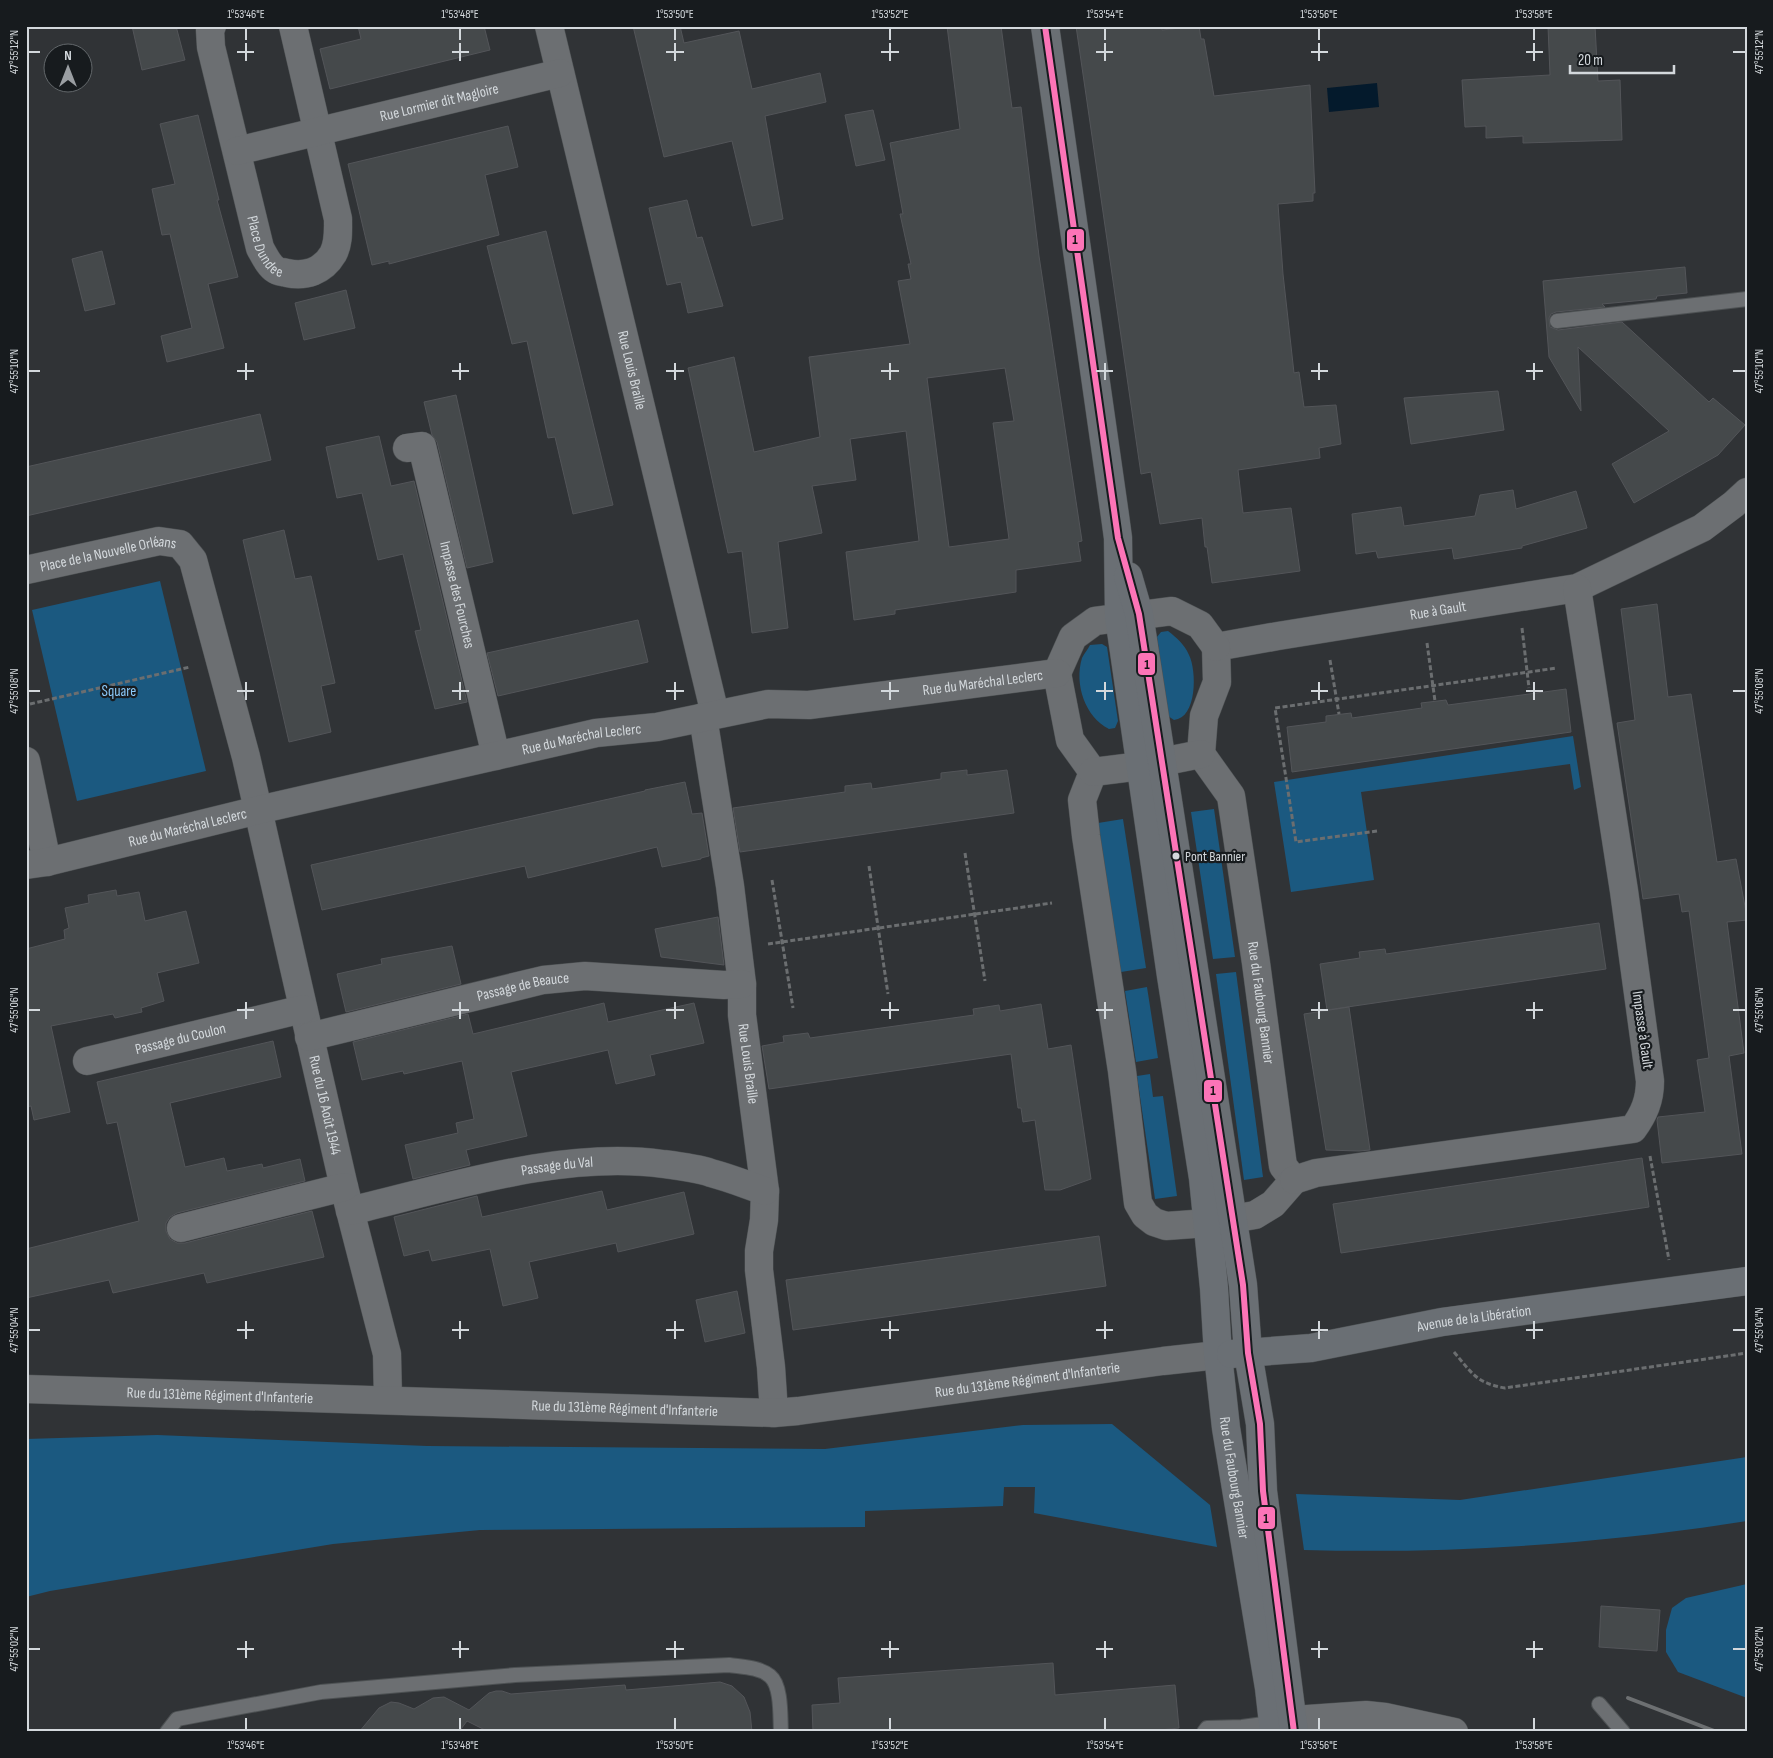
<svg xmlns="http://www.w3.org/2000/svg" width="1773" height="1758" font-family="'Sofia Sans Condensed',sans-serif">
  <rect width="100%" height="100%" fill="#303336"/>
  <!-- green -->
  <g fill="#1b5980">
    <polygon points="160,581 206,771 77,801 32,610"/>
    <path d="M 1168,631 C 1177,638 1184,644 1189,655 C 1197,671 1197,718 1174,720 L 1168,716 L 1157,637 L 1161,632 Z"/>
    <path d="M 1102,644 L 1107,647 L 1118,721 L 1115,728 L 1109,729 C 1085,717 1074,684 1082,658 C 1084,654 1088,649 1090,645 Z"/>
    <polygon points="1573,736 1581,787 1574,790 1570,764 1361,792 1374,880 1291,892 1274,782"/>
    <polygon points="1214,809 1235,957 1213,959 1191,812"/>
    <polygon points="1123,819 1146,968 1121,972 1098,823"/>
    <polygon points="1236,972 1263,1177 1244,1180 1216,974"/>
    <polygon points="1147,987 1158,1058 1136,1062 1125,991"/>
    <polygon points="1150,1074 1153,1097 1163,1096 1177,1196 1155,1199 1137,1076"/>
    <polygon points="1112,1424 1210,1505 1217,1547 1034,1513 1035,1487 1004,1487 1003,1506 865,1511 865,1527 480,1530 333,1544 50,1591 26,1597 26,1439 157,1435 427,1446 825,1449 1023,1425"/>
    <path d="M 1747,1457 L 1747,1521 C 1601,1544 1452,1554 1304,1550 L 1296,1494 L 1460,1500 Z"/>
    <polygon points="1747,1584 1747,1698 1678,1672 1666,1652 1666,1630 1672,1608 1686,1598"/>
  </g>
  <!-- water -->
  <polygon fill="#041a2c" points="1377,83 1379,107 1329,112 1327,88"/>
  <!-- building -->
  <g fill="#45494b" stroke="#535559" fill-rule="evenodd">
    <polygon points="132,26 176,26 185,60 142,70"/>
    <polygon points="358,26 484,26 490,50 330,89 320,49 361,39"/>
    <polygon points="633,26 680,26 684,43 739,31 752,89 820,73 826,102 765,116 783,219 752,226 732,141 664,157"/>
    <path d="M 947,26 L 1001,26 L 1012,108 L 1021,107 L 1039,256 L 1082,541 L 1078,542 L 1081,561 L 1016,570 L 1016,592 L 895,610 L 895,614 L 854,620 L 846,552 L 919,541 L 906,431 L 850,439 L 856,480 L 812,486 L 822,533 L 778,542 L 788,628 L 752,633 L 742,551 L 728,553 L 688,368 L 734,357 L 754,452 L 820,437 L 809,357 L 910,344 L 898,281 L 911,279 L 908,264 L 911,264 L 900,214 L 903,214 L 890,143 L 960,129 ZM 1005,368 L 1014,421 L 993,423 L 1009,539 L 949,547 L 927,378 Z"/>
    <polygon points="1076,26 1162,26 1162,30 1199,26 1201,39 1204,39 1214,96 1310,85 1315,193 1313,193 1313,201 1278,204 1283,274 1294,373 1299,372 1304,407 1336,405 1341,444 1319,448 1320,458 1238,470 1243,513 1291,508 1300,571 1212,583 1207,547 1205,547 1202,518 1160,524 1151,472 1141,474"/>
    <polygon points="1548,26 1595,26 1598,81 1620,80 1622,140 1523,143 1523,136 1486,138 1486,126 1465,127 1462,80 1550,75"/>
    <polygon points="873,110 885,160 856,166 845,115"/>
    <polygon points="198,115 219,200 217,200 238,277 208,284 224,348 167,362 161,336 192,328 170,234 162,235 152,189 175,184 160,124"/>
    <polygon points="508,126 518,167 485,175 499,235 389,264 389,261 372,265 348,164"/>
    <polygon points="687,200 697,238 702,237 723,306 688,313 681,282 667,285 649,208"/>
    <polygon points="546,231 613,505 573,514 555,437 548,438 527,341 512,344 487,246"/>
    <polygon points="102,251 115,304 85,311 72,259"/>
    <polygon points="1685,267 1687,293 1657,296 1656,299 1602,304 1605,307 1556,312 1551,314 1549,318 1550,327 1558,330 1622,322 1709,402 1713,398 1745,425 1718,455 1634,503 1612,464 1669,431 1578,347 1581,411 1549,357 1543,281"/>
    <polygon points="346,290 355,328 304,340 295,303"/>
    <polygon points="1498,391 1504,430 1411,444 1404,398"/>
    <polygon points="456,395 493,562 467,568 437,442 432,435 424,402"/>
    <polygon points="260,414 271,460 26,516 26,467"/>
    <polygon points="379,436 391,486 414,481 467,702 435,709 415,631 421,630 403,554 378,560 362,493 337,498 326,447"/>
    <polygon points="1513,490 1516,509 1576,491 1587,528 1522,546 1522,548 1454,559 1452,548 1378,558 1376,551 1356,554 1352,514 1401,507 1404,526 1475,516 1480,495"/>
    <polygon points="284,530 295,579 311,576 335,683 321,686 331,732 289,742 243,540"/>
    <polygon points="1657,604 1668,697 1691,694 1717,862 1736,859 1747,917 1747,920 1727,922 1744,1053 1729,1056 1742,1154 1662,1163 1657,1120 1658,1117 1705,1112 1697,1060 1709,1058 1689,911 1682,912 1679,894 1643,899 1617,723 1635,720 1621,609"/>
    <polygon points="638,620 648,662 498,696 487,653"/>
    <polygon points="1566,689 1571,732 1292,772 1287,727 1326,722 1326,716 1351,713 1352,718 1422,708 1421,703 1446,700 1448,705"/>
    <polygon points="967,770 967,775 1007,770 1014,813 740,852 733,808 845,792 845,786 871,783 872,789 941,779 941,773"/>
    <polygon points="685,782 692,814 702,813 709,856 701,858 701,859 662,867 657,847 528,878 525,866 322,910 311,865 645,791 645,790"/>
    <polygon points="116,890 117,896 139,892 145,921 186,911 199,963 157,973 164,1001 141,1008 142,1012 115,1018 113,1014 51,1026 70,1112 34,1120 31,1106 26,1107 26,949 65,939 64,930 69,928 65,908 89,903 88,895"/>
    <polygon points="718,917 724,965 661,957 655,929"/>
    <polygon points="1599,923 1606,969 1327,1010 1320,964 1360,958 1359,952 1385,949 1386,954"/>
    <polygon points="452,946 461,984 346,1012 337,974 382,964 381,959"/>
    <polygon points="604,1003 608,1022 694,1003 704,1043 650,1055 655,1075 616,1084 608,1050 511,1072 527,1136 466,1150 470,1165 413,1179 405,1145 458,1133 456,1123 474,1119 462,1061 404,1074 403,1071 362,1080 353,1042 468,1014 473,1034"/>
    <polygon points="1041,1004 1048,1049 1071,1045 1091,1179 1060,1190 1045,1190 1035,1120 1023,1122 1021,1108 1018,1108 1011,1054 769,1089 762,1046 784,1042 783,1036 808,1033 810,1038 974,1015 973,1009 999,1005 1000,1011"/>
    <polygon points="1349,1007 1370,1150 1359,1151 1326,1150 1304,1014"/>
    <polygon points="273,1041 281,1077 170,1103 185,1167 224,1158 227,1171 262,1164 263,1168 300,1159 305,1181 177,1213 170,1217 166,1223 166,1231 170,1239 177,1243 185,1243 312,1211 324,1257 207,1283 204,1273 113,1293 109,1280 26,1298 26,1249 139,1221 117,1122 107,1124 97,1082"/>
    <polygon points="1642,1158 1649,1207 1341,1253 1333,1204"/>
    <polygon points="602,1191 607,1210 684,1192 694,1234 618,1252 616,1243 529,1262 538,1298 503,1306 490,1249 432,1261 429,1250 404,1256 394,1217 477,1196 482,1217"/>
    <polygon points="1099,1236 1106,1286 793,1330 786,1280"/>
    <polygon points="737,1291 745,1333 705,1342 696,1300"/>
    <polygon points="1601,1606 1660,1610 1657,1651 1599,1647"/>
    <polygon points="1053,1663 1055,1695 1175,1685 1179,1728 1141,1732 813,1732 812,1705 840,1703 838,1678"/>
    <polygon points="720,1682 732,1686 744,1697 750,1712 752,1732 489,1732 467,1721 461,1729 467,1732 359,1732 379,1708 391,1702 399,1703 414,1709 433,1698 444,1697 469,1710 489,1693 496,1691 502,1691 511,1694 625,1685 626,1690"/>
  </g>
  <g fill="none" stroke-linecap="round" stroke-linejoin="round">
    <!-- service casing -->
    <g stroke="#4d5153" stroke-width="16">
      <g id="service">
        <polyline points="1557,321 1747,299"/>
        <polyline points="1599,1704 1623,1732"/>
        <path d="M 167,1732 L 177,1719 L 321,1692 L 515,1675 L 729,1665 C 742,1667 759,1667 770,1676 C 782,1686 780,1717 781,1732"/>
        <polyline points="1204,1732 1207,1728 1242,1727 1277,1722"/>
      </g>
    </g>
    <!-- minor casing -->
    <g stroke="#4d5153" stroke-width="29">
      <g id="minor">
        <path id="s1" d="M 212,26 L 210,30 L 211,47 L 260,248 C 264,255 269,266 276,270 C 278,272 284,272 287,273 C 306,277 323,271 333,254 C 339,243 338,231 338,219 L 293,26"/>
        <path id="s2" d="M 549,26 L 715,714"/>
        <path id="s3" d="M 237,151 L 560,73"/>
        <path id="s4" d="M 407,448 L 422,446 L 496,756"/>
        <path id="s5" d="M 26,570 L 159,541 L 180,544 L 193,560 L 246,757 L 344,1187 L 387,1354 L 388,1400"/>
        <path id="s6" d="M 1216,647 L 1278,636 L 1577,588 L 1702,528 L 1734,504 L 1747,492"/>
        <path id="s7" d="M 1216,647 L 1217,682 L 1204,716 L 1201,754 L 1231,796 L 1256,963 L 1283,1166 L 1294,1180"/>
        <polyline points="1057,673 1070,740 1093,772 1082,800 1086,836 1122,1071 1138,1203 1145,1215 1154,1222 1166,1226 1208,1223 1255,1215 1273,1204 1294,1180"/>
        <polyline points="1057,673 1073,637 1095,621 1172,611 1200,625 1216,647"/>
        <path id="s8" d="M 703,717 L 730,886 L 742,984 L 742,1015 L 765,1191 L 764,1220 L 759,1251 L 759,1270 L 771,1367 L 774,1413"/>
        <polyline points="26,761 47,862"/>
        <polyline points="1093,772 1141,766 1201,754"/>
        <path id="s9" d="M 26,865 L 47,862 L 258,810 L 596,733 L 657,727 L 768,704 L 809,705 L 1057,673"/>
        <path id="s10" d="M 309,1037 L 543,980 L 585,976 L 724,985 L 742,984"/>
        <path id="s11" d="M 87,1061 L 303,1009"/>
        <path d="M 1294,1180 L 1316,1173 L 1633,1129 C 1644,1114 1650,1100 1650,1081 L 1624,891 L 1577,588"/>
        <path id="s12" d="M 350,1211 C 447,1188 563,1150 663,1164 C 679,1166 696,1168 711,1173 C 730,1178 747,1185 765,1191"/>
        <polyline points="181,1228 344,1187"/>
        <path id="s13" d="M 26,1389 L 774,1413 L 798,1411 L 1163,1361 L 1218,1355"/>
        <polyline points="1293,1720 1366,1715 1385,1717 1454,1732"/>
      </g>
    </g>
    <!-- secondary casing -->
    <g stroke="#4d5153" stroke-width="29">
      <g id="secondary">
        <path id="s14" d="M 1045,26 L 1115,516 L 1118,538 L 1119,617 L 1171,976 L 1203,1178 L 1214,1288 L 1218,1355 L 1226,1428 L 1269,1688 L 1274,1732"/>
        <polyline points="1128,576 1139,614 1243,1285 1248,1353 1260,1424 1263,1491 1294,1732"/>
        <path id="s15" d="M 1231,1354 L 1311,1348 L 1442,1322 L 1747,1281"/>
      </g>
    </g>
    <!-- path -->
    <g stroke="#6b6e70" stroke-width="3" stroke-dasharray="5 2.5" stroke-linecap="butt">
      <polyline points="1522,628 1529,688"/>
      <polyline points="1427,643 1435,701"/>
      <polyline points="1330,660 1339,714"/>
      <polyline points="30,704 190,667"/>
      <polyline points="1377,831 1296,842 1275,708 1557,668"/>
      <polyline points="965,853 985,981"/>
      <polyline points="869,866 888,994"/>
      <polyline points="772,880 793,1008"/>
      <polyline points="768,944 1052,903"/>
      <polyline points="1650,1156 1669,1260"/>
      <path d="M 1454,1352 C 1472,1373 1476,1383 1505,1388 L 1747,1353"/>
    </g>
    <!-- service -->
    <use href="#service" stroke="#6c6f72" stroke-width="14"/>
    <!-- minor -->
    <use href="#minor" stroke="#6c6f72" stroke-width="28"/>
    <!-- secondary -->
    <use href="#secondary" stroke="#6a6f74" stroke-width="28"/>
    <!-- rail -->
    <polyline stroke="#6d7072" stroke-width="4" points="1628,1698 1717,1732"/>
    <!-- bus-1 casing -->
    <g stroke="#171b1e" stroke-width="10">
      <polyline id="bus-1" points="1045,26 1118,538 1139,614 1243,1285 1248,1353 1260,1424 1263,1491 1294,1732"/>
    </g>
    <!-- bus-1 -->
    <use href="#bus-1" stroke="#fc74b7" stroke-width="6"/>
  </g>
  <!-- ticks -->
  <path fill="none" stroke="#d3d8dc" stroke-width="2" d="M 246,28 L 246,40M 460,28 L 460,40M 675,28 L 675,40M 890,28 L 890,40M 1105,28 L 1105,40M 1319,28 L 1319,40M 1534,28 L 1534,40M 246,43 L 246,61M 460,43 L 460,61M 675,43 L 675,61M 890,43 L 890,61M 1105,43 L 1105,61M 1319,43 L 1319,61M 1534,43 L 1534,61M 28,52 L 40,52M 237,52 L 254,52M 452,52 L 469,52M 666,52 L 684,52M 881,52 L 899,52M 1096,52 L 1113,52M 1311,52 L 1328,52M 1526,52 L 1543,52M 1733,52 L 1746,52M 246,363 L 246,380M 460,363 L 460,380M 675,363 L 675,380M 890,363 L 890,380M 1105,363 L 1105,380M 1319,363 L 1319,380M 1534,363 L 1534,380M 28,371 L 40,371M 237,371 L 254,371M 452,371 L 469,371M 666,371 L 684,371M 881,371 L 899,371M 1096,371 L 1113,371M 1311,371 L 1328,371M 1526,371 L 1543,371M 1733,371 L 1746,371M 246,682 L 246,700M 460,682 L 460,700M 675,682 L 675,700M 890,682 L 890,700M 1105,682 L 1105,700M 1319,682 L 1319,700M 1534,682 L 1534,700M 28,691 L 40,691M 237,691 L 254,691M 452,691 L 469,691M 666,691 L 684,691M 881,691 L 899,691M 1096,691 L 1113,691M 1311,691 L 1328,691M 1526,691 L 1543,691M 1733,691 L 1746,691M 246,1002 L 246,1019M 460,1002 L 460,1019M 675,1002 L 675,1019M 890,1002 L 890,1019M 1105,1002 L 1105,1019M 1319,1002 L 1319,1019M 1534,1002 L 1534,1019M 28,1010 L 40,1010M 237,1010 L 254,1010M 452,1010 L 469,1010M 666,1010 L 684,1010M 881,1010 L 899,1010M 1096,1010 L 1113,1010M 1311,1010 L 1328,1010M 1526,1010 L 1543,1010M 1733,1010 L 1746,1010M 246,1321 L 246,1339M 460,1321 L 460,1339M 675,1321 L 675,1339M 890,1321 L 890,1339M 1105,1321 L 1105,1339M 1319,1321 L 1319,1339M 1534,1321 L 1534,1339M 28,1330 L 40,1330M 237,1330 L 254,1330M 452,1330 L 469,1330M 666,1330 L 684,1330M 881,1330 L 899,1330M 1096,1330 L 1113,1330M 1311,1330 L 1328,1330M 1526,1330 L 1543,1330M 1733,1330 L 1746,1330M 246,1641 L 246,1658M 460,1641 L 460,1658M 675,1641 L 675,1658M 890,1641 L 890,1658M 1105,1641 L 1105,1658M 1319,1641 L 1319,1658M 1534,1641 L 1534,1658M 28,1649 L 40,1649M 237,1649 L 254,1649M 452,1649 L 469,1649M 666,1649 L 684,1649M 881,1649 L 899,1649M 1096,1649 L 1113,1649M 1311,1649 L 1328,1649M 1526,1649 L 1543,1649M 1733,1649 L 1746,1649M 246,1718 L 246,1730M 460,1718 L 460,1730M 675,1718 L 675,1730M 890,1718 L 890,1730M 1105,1718 L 1105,1730M 1319,1718 L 1319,1730M 1534,1718 L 1534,1730"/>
  <!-- markers -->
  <circle fill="#d3d8dc" stroke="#171b1e" stroke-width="2" cx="1176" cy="856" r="4.5"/>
  <g text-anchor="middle" stroke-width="4.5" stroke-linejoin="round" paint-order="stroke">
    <!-- bus labels -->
    <g font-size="14" fill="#d3d8dc" stroke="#171b1e" text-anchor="start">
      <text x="1185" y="861">Pont Bannier</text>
    </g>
    <!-- street labels -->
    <g font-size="15" fill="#d3d8dc" stroke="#171b1e">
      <text dy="5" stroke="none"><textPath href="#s3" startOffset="208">Rue Lormier dit Magloire</textPath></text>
      <text dy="5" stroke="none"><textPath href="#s1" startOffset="229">Place Dundee</textPath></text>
      <text dy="5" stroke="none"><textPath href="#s2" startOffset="354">Rue Louis Braille</textPath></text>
      <text dy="5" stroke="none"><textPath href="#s5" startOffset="84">Place de la Nouvelle Orléans</textPath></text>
      <text dy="5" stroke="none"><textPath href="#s4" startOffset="168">Impasse des Fourches</textPath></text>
      <text dy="5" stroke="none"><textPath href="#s6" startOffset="225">Rue à Gault</textPath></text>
      <text dy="5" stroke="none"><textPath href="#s9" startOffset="976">Rue du Maréchal Leclerc</textPath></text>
      <text dy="5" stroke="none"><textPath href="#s9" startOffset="570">Rue du Maréchal Leclerc</textPath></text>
      <text dy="5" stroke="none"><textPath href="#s9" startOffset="166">Rue du Maréchal Leclerc</textPath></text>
      <text dy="5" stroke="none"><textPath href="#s10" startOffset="220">Passage de Beauce</textPath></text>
      <text dy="5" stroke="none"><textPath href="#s7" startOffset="370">Rue du Faubourg Bannier</textPath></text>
      <text transform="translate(1643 1030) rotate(82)" y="5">Impasse à Gault</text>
      <text dy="5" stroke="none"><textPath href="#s11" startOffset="96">Passage du Coulon</textPath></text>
      <text dy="5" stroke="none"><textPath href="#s8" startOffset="350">Rue Louis Braille</textPath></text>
      <text dy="5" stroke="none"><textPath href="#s5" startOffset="739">Rue du 16 Août 1944</textPath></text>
      <text dy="5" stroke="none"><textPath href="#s12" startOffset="212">Passage du Val</textPath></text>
      <text dy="5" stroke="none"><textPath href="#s15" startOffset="246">Avenue de la Libération</textPath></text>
      <text dy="5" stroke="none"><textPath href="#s13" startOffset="1004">Rue du 131ème Régiment d'Infanterie</textPath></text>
      <text dy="5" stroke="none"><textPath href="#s13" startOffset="194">Rue du 131ème Régiment d'Infanterie</textPath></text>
      <text dy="5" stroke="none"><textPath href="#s13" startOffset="599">Rue du 131ème Régiment d'Infanterie</textPath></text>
      <text dy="5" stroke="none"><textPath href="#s14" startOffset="1465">Rue du Faubourg Bannier</textPath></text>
    </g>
    <!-- park labels -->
    <g font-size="15" fill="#8ccbfb" stroke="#171b1e">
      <text x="119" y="696">Square</text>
    </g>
  </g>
  <g stroke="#171b1e" stroke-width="2">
    <rect x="1066" y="228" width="19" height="24" rx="5" fill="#fc74b7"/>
    <rect x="1137" y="652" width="19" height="24" rx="5" fill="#fc74b7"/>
    <rect x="1203" y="1079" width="20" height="24" rx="5" fill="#fc74b7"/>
    <rect x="1257" y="1506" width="19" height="24" rx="5" fill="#fc74b7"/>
  </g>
  <g font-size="14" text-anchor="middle" font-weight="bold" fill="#111">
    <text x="1075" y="244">1</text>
    <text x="1147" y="669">1</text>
    <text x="1213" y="1095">1</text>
    <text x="1266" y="1523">1</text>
  </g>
  <!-- border -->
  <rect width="1773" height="1758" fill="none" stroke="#171b1e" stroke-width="55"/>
  <!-- north arrow -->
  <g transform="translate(68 68)"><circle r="24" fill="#171b1e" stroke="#62676a"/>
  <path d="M0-4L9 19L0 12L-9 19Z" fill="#9a9ea2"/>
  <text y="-8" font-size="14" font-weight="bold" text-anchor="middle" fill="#d3d8dc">N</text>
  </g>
  <!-- scale -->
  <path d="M1570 65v8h104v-8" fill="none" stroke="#d3d8dc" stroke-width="2.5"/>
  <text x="1578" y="65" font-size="15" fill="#d3d8dc" stroke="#171b1e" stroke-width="4" paint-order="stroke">20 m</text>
  <rect x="28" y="28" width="1718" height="1702" fill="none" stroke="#d3d8dc" stroke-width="2"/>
  <g font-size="12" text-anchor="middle" fill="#d3d8dc">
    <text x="246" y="18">1°53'46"E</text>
    <text x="460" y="18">1°53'48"E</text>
    <text x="675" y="18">1°53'50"E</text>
    <text x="890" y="18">1°53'52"E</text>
    <text x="1105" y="18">1°53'54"E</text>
    <text x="1319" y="18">1°53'56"E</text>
    <text x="1534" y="18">1°53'58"E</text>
    <text transform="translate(14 52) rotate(-90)" y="4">47°55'12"N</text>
    <text transform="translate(1759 52) rotate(-90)" y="4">47°55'12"N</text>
    <text transform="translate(14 371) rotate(-90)" y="4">47°55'10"N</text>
    <text transform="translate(1759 371) rotate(-90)" y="4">47°55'10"N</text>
    <text transform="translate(14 691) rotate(-90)" y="4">47°55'08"N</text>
    <text transform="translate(1759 691) rotate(-90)" y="4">47°55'08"N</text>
    <text transform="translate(14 1010) rotate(-90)" y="4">47°55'06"N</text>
    <text transform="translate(1759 1010) rotate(-90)" y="4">47°55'06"N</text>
    <text transform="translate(14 1330) rotate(-90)" y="4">47°55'04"N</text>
    <text transform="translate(1759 1330) rotate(-90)" y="4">47°55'04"N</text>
    <text transform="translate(14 1649) rotate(-90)" y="4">47°55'02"N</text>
    <text transform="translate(1759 1649) rotate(-90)" y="4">47°55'02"N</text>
    <text x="246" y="1749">1°53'46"E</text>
    <text x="460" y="1749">1°53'48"E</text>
    <text x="675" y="1749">1°53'50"E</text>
    <text x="890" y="1749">1°53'52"E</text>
    <text x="1105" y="1749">1°53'54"E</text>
    <text x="1319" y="1749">1°53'56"E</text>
    <text x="1534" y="1749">1°53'58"E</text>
  </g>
</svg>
